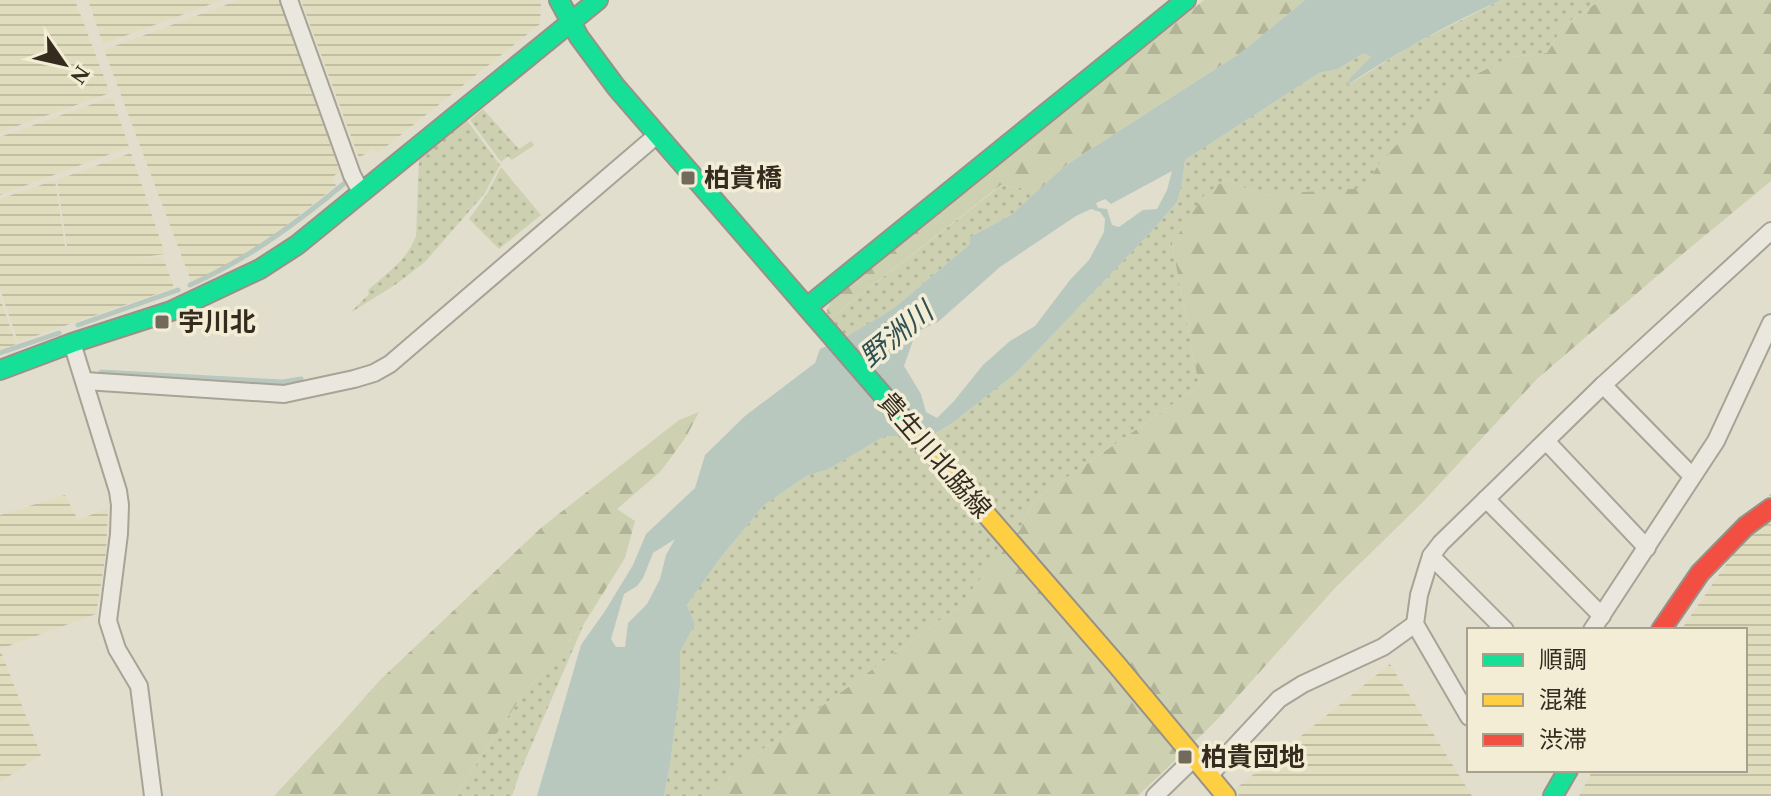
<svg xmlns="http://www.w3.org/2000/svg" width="1771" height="796" font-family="'Times New Roman','Noto Sans JP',serif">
  <defs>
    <pattern id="farmland-rules" width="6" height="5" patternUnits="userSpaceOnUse" patternTransform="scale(2)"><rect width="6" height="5" fill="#e0ddbf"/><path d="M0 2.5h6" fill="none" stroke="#c1bea4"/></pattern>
    <pattern id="grass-dots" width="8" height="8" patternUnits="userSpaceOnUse" patternTransform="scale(2)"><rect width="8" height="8" fill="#ced1b1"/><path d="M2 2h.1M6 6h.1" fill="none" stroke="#b2b498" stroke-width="1.8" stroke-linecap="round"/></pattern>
    <pattern id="forest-firs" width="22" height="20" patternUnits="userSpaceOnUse" patternTransform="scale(2)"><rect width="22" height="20" fill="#ced1b1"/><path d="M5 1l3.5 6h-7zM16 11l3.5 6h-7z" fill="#b2b498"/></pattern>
  </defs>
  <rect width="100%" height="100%" fill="#e2decd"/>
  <!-- farmland -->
  <g fill="url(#farmland-rules)">
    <polygon points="0,0 75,0 110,93 0,132"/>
    <polygon points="88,0 222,0 103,44"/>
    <polygon points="239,0 279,0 340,172 332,177 336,186 273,236 239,258 207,276 191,281 104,50"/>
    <polygon points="301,0 540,0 541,4 540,24 378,153 372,149 359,158"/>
    <polygon points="112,97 129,147 0,195 0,137"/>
    <polygon points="131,153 165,254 128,259 163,257 174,288 18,342 0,289 0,199 55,180 65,247 67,247 57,180"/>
    <polygon points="0,298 16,344 0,351"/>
    <polygon points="1771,492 1771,796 1579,796 1593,770 1745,770 1745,630 1681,630 1751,528"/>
    <polygon points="65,495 78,520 108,508 106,552 96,614 0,649 41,755 0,782 0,515"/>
    <polygon points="1390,664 1472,796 1239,796 1234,790"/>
  </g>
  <!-- grass -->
  <g fill="url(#grass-dots)">
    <polygon points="1501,0 1601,0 1564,25 1547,53 1511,57 1378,165 1365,189 1260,195 1227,179 1172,244 1199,386 1033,501 1020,530 958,607 752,757 709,796 664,796 670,765 680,686 680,652 695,624 687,605 718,561 763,506 806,476 829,469 885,436 930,436 951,424 1015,374 1151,232 1177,202 1182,184 1185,160 1319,73 1338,69 1364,53 1372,57 1351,77 1348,85 1412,45"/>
    <polygon points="483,109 519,149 531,141 534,145 512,160 508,156 501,162 470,120"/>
    <path d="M 466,119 L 500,165 L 485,193 L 425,262 L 395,285 L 350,313 L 369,294 L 368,290 C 387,273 407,260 416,236 L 419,158 Z"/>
    <polygon points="501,167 541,215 499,249 469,219 487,194"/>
    <polygon points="1002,185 1038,191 1011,215 970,237 970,244 894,308 844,338 828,320"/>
    <polygon points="584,624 520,772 512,796 455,796 521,697"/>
  </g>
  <!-- forest -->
  <g fill="url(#forest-firs)">
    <polygon points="1204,0 1305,0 1242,52 1066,165 1038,191 1001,185 828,320 827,310 832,298"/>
    <polygon points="1601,0 1771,0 1771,181 1685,252 1537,379 1421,504 1335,588 1214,723 1138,796 709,796 752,757 958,607 1020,530 1033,501 1199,386 1172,244 1205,194 1227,179 1260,195 1365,188 1378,165 1449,88 1511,57 1547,53 1564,25"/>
    <polygon points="699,412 686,437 661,471 617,509 635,521 625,558 584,624 521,697 455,796 274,796 341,724 380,680 542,527 679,420"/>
  </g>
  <!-- water -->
  <path fill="#b8c8bf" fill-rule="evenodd" d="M 1305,0 L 1501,0 C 1447,25 1395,53 1346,86 L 1351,77 L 1371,57 L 1364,53 L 1338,69 L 1319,73 L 1185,160 L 1182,184 L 1177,202 L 1151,232 L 1015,374 L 951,424 L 930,436 L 885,436 L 829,469 L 806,476 L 763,506 L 718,561 L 687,605 L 695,624 L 680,652 L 680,686 L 670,765 L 664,796 L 537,796 L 581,645 L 605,611 L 633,565 L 646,534 L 695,488 L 705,455 L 745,416 L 815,363 L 820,349 L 844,338 L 894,308 L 970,244 L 970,237 L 1011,215 L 1066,165 L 1242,52 ZM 1172,171 L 1167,190 L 1157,209 L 1143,210 L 1119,227 L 1112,225 L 1107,209 L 1098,208 L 1096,203 L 1105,199 L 1111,204 ZM 1091,209 L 1100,212 L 1105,219 L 1104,232 L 1089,260 L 1070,280 L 1035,326 L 1010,341 L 983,365 L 954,401 L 937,418 L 926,412 L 921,394 L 904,366 L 916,332 L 938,322 L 1000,267 L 1076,216 ZM 675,539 L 666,555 L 660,579 L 647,604 L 628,623 L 625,647 L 616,647 L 611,639 L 624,594 L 637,586 L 643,578 L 653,553 Z"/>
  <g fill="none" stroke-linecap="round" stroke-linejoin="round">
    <!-- stream -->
    <g stroke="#b8c8bf" stroke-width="5">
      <path d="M 190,285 C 248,259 297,223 346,182 L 344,175"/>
      <polyline points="78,325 178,290"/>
      <polyline points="0,353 59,333"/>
      <polyline points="101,372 283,382 301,379"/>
    </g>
    <!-- street casing -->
    <g stroke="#a7a396" stroke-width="20">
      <g id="street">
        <polyline points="289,0 352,175 361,192"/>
        <polyline points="72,343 118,491 120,505 119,534 108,621 117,649 139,686 153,796"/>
        <polyline points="85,381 284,394 354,379 374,373 390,364 657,135"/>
        <polyline points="1603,385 1692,476"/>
        <polyline points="1546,441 1647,548"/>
        <polyline points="1486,499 1602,616"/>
        <polyline points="1431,556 1505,630"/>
        <polyline points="1592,630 1716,441 1771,323"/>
        <polyline points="1469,717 1415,624 1419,595 1426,572 1431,556 1441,543 1603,385 1771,231"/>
        <polyline points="1209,777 1224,758 1279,699 1303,684 1383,647 1415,624"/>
        <polyline points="1155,796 1194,758"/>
      </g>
    </g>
    <!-- fast casing -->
    <g stroke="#979286" stroke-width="22">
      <g id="fast">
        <polyline points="559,0 579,37 616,87 913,430"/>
        <polyline points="807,307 1186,0"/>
        <polyline points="0,370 72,343 171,311 260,269 297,245 598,0"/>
        <polyline points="1553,796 1568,770"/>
      </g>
    </g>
    <!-- slow casing -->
    <g stroke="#979286" stroke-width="22">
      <polyline id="slow" points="913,430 1117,665 1226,796"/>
    </g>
    <!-- jam casing -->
    <g stroke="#979286" stroke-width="22">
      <polyline id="jam" points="1661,630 1700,573 1746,526 1771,508"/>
    </g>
    <!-- street -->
    <use href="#street" stroke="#eae8de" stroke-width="16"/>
    <!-- fast -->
    <use href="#fast" stroke="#16e098" stroke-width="18"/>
    <!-- slow -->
    <use href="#slow" stroke="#ffcf43" stroke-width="18"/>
    <!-- jam -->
    <use href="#jam" stroke="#f24e42" stroke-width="18"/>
  </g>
  <!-- markers -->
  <g fill="#726a5c" stroke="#f2edd4" stroke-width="3">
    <rect x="680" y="170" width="16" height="16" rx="4"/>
    <rect x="154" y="314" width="16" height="16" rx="4"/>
    <rect x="1177" y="749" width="16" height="16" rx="4"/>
  </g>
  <g text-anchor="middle" stroke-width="7" stroke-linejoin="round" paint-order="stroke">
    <!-- poi labels -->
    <g font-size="26" font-weight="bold" fill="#352c1f" stroke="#f2edd4" text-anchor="start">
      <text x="704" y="187">柏貴橋</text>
      <text x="178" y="331">宇川北</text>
      <text x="1201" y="766">柏貴団地</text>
    </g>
    <!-- street labels -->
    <g font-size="26" fill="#352c1f" stroke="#f2edd4">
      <text transform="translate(935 455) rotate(49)" y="9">貴生川北脇線</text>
    </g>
    <!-- water labels -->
    <g font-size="28" font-style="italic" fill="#305153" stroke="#f2edd4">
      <text transform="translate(896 334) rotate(-39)" y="10">野洲川</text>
    </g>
  </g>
  <!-- legend -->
  <rect x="1467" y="628" width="280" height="144" fill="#f2edd4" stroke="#a6a08c" stroke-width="2"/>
  <rect x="1483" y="654" width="40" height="12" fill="#16e098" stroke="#a6a08c" stroke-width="2"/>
  <text x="1539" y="668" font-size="24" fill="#352c1f">順調</text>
  <rect x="1483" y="694" width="40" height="12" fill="#ffcf43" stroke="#a6a08c" stroke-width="2"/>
  <text x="1539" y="708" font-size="24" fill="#352c1f">混雑</text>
  <rect x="1483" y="734" width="40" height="12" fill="#f24e42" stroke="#a6a08c" stroke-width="2"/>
  <text x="1539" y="748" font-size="24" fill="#352c1f">渋滞</text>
  <!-- north arrow -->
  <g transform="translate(64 64) rotate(124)" stroke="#f2edd4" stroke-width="6" paint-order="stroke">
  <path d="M0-6L14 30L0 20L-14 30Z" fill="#352c1f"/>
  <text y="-12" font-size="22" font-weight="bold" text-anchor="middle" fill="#352c1f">N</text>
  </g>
</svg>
